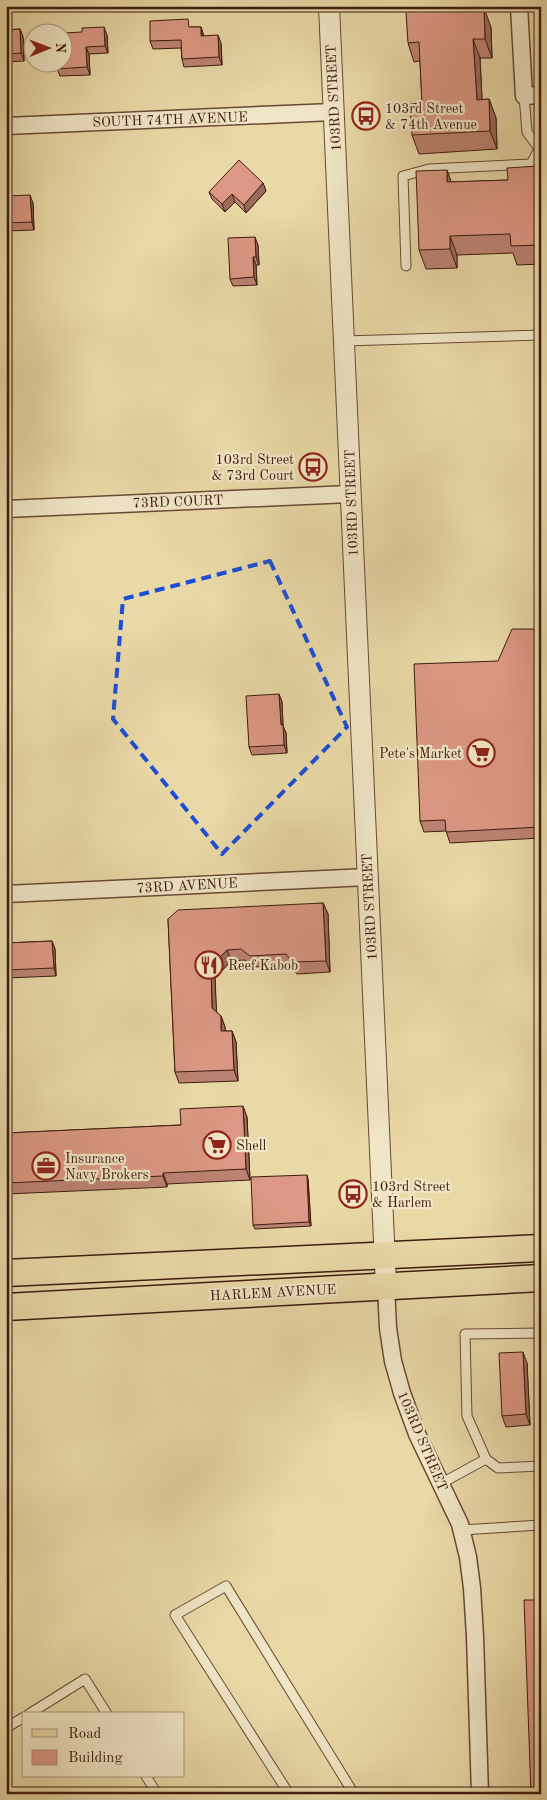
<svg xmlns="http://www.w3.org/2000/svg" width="547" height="1800" font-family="'Old Standard TT',serif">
  <rect width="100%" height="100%" fill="#e9d9a7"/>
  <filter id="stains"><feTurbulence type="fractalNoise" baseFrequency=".004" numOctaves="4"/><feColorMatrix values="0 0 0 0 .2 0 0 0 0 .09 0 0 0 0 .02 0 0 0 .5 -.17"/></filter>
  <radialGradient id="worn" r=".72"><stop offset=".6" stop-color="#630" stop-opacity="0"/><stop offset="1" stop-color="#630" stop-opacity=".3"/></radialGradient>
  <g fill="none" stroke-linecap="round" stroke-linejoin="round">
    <!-- service casing -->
    <g stroke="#684a34" stroke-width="11">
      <g id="service">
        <polyline points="524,96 527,132 541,151"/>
        <polyline points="406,266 403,176 429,169 531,164 539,149"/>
        <polyline points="344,341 541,335"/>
        <polyline points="486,1459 467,1416 465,1334 541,1333"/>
        <polyline points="440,1484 486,1459 498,1468 541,1466"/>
        <polyline points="461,1530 541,1525"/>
        <polyline points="29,1714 85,1679 107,1714"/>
        <polyline points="6,1728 24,1717"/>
        <polyline points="146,1776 157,1794"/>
        <polyline points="289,1794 175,1615 226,1586 354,1794"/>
      </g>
    </g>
    <!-- minor casing -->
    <g stroke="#684a34" stroke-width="19">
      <g id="minor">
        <polyline points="519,6 524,96 541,95"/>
        <polyline points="6,126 333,112"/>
        <polyline points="6,509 350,494"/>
        <polyline points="6,894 368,877"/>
        <polyline points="386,1286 388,1328 393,1361 402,1393 417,1434 460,1524 468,1557 472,1588 475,1636 480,1794"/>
      </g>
    </g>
    <!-- tertiary casing -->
    <g stroke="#684a34" stroke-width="22">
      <polyline id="tertiary" points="329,6 386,1286"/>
    </g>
    <!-- primary casing -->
    <g stroke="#3d1b0d" stroke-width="29">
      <g id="primary">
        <polyline points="6,1273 541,1248"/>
        <polyline points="6,1307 541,1278"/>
      </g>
    </g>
    <!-- service -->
    <use href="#service" stroke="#f1e6c6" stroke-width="9"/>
    <!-- minor -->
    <use href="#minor" stroke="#f1e6c6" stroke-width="16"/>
    <!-- tertiary -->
    <use href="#tertiary" stroke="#f1e6c6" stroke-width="20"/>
    <!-- primary -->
    <use href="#primary" stroke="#e9d9a7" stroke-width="26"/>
  </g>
  <!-- wall -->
  <g fill="#bd8372" stroke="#3d1b0d">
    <polygon points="191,27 201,27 204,36 221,43 222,65 184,67 182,59 181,48 153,49 150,41"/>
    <polygon points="491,27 492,58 480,58 482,100 489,99 496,118 497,149 419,154 412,135 422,103 420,61 414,62 408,43"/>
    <polygon points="20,29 23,37 24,61 6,62 6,30"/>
    <polygon points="107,35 108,53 89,54 90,75 60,76 57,69 66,44"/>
    <polygon points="447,170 451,182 508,180 541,173 541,264 517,265 513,253 457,255 457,268 426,269 419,250"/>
    <polygon points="263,183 266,191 246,213 235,202 225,212 212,199 209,192"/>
    <polygon points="6,196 33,203 34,230 6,231"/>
    <polygon points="258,245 259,265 256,265 257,285 233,286 230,279"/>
    <polygon points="540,640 540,646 541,646 541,838 450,843 446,831 424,832 420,821 498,661"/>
    <polygon points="279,694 282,702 283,726 286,733 287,753 252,755 249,747"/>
    <polygon points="323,903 328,914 330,972 297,974 290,965 254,967 245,960 231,961 215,978 216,1012 221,1016 225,1027 225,1031 232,1031 236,1042 238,1081 179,1083 175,1072 168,919"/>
    <polygon points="52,941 55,949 56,976 6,978 6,943"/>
    <polygon points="247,1117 250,1180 167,1184 167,1187 6,1194 6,1133 181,1125"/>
    <polygon points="308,1179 311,1226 255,1229 253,1225"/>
    <polygon points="527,1363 530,1425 506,1427 502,1416"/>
  </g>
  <!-- shaded-wall -->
  <g fill="#9a6a5c" stroke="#3d1b0d">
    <polygon points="484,8 491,27 492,58 485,39"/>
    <polygon points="104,27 107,35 108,53 105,46"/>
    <polygon points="201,27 203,34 204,44 201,36"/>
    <polygon points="20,29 23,37 24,61 21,53"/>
    <polygon points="218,35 221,43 222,65 219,57"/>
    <polygon points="473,39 480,58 483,119 477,100"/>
    <polygon points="86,47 89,54 90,75 87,67"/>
    <polygon points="489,99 496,118 497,149 490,131"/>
    <polygon points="538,166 541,173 541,227"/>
    <polygon points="447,170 454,189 447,182"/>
    <polygon points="263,183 266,191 246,213 244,205"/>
    <polygon points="232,194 235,202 225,212 222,204"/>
    <polygon points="30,195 33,203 34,230 32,222"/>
    <polygon points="450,236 457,255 457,268 450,249"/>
    <polygon points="255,237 258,245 259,265 256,257"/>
    <polygon points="253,257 256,265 257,285 254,277"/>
    <polygon points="536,629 540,640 540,657 536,646"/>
    <polygon points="279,694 282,702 283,726 286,733 287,753 284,745 281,725"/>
    <polygon points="323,903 328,914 330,972 326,961"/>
    <polygon points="52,941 55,949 56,976 54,968"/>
    <polygon points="227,950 231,961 215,978 217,1020 212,1008 211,966"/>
    <polygon points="221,1016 225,1027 226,1043 221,1031"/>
    <polygon points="232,1031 236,1042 238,1081 234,1070"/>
    <polygon points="243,1106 247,1117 250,1180 246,1169"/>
    <polygon points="163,1173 167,1184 167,1187 163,1176"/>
    <polygon points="307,1175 308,1179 311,1226 309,1222"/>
    <polygon points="523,1352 527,1363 530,1425 526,1414"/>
  </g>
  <!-- building -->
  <g fill="#dc9884" stroke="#3d1b0d">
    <polygon points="484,8 485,39 473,39 477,100 489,99 490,131 412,135 410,104 422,103 419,42 408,43 406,12"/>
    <polygon points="188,19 189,27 201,27 201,36 218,35 219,57 182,59 181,40 150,41 150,21"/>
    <polygon points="104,27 105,46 86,47 87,67 57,69 57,62 62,62 62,45 66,44 65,33 82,32 82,28"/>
    <polygon points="20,29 21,53 6,54 6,30"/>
    <polygon points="239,160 263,183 244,205 232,194 222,204 209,192"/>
    <polygon points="538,166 541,245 511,246 510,234 450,236 450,249 419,250 416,171 447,170 447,182 508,180 507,168"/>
    <polygon points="30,195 32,222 6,223 6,196"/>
    <polygon points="255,237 256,257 253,257 254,277 230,279 228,238"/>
    <polygon points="512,629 536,629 536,646 541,646 541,827 446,832 445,820 420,821 414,664 498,661"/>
    <polygon points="279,694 281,725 283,725 284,745 249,747 246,696"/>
    <polygon points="323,903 326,961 293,962 286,954 250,956 241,949 227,950 211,966 212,1008 221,1016 221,1031 232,1031 234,1070 175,1072 168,919 178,910"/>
    <polygon points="52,941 54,968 6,970 6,943"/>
    <polygon points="243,1106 246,1169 163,1173 163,1176 6,1183 6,1133 181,1125 180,1109"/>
    <polygon points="307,1175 309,1222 253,1225 251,1177"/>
    <polygon points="523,1352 526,1414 502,1416 499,1353"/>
    <polygon points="524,1600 541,1600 541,1794 531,1794"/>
  </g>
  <!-- marked area -->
  <path fill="none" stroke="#1d4ed8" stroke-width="4" stroke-dasharray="10 6" stroke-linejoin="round" d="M 270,561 L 347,727 L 222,854 L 113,719 L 123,599 Z"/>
  <!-- icons -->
  <defs>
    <g id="bus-ring" transform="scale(1.4375)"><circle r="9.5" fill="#f1e6c6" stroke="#8f2418" stroke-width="1.5"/><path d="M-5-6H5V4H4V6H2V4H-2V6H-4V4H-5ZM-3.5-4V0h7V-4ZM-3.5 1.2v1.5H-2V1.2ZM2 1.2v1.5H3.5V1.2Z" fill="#8f2418"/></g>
    <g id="supermarket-ring" transform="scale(1.4375)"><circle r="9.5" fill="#f1e6c6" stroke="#8f2418" stroke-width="1.5"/><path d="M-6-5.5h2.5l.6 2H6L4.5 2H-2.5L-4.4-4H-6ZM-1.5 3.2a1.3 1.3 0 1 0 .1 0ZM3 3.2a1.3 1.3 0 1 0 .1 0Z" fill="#8f2418"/></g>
    <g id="restaurant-ring" transform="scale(1.4375)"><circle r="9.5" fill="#f1e6c6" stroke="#8f2418" stroke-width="1.5"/><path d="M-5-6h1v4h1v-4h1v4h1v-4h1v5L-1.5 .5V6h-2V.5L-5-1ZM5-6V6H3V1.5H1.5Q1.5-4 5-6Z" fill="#8f2418"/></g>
    <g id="office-ring" transform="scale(1.4375)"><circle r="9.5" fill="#f1e6c6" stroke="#8f2418" stroke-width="1.5"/><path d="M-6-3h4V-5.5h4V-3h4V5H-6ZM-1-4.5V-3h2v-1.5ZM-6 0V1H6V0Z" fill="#8f2418"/></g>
  </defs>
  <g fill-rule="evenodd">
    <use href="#bus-ring" x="366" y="116"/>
    <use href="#bus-ring" x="313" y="467"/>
    <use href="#supermarket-ring" x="481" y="753"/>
    <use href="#restaurant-ring" x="209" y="965"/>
    <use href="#supermarket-ring" x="217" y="1145"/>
    <use href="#office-ring" x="46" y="1166"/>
    <use href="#bus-ring" x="353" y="1194"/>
  </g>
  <g text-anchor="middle" stroke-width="4.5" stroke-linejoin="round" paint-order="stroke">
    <!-- street labels -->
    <g font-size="14" fill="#3d1b0d" stroke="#f1e6c6">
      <text transform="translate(333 98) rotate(-93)" y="5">103RD STREET</text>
      <text transform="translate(170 119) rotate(-2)" y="5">SOUTH 74TH AVENUE</text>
      <text transform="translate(178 501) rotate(-2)" y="5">73RD COURT</text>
      <text transform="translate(351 503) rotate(-92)" y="5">103RD STREET</text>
      <text transform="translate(187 885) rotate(-3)" y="5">73RD AVENUE</text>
      <text transform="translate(369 907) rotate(-93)" y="5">103RD STREET</text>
      <text transform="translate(273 1292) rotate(-3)" y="5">HARLEM AVENUE</text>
      <text transform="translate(423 1441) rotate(67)" y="5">103RD STREET</text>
    </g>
    <!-- poi labels -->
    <g font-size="14" fill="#3d1b0d" stroke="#f1e6c6" text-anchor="start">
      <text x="385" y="113">103rd Street<tspan x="385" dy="16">&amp; 74th Avenue</tspan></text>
      <text x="294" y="464" text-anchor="end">103rd Street<tspan x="294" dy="16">&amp; 73rd Court</tspan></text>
      <text x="462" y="758" text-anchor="end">Pete's Market</text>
      <text x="228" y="970">Reef Kabob</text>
      <text x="236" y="1150">Shell</text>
      <text x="65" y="1163">Insurance<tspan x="65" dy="16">Navy Brokers</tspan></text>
      <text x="372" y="1191">103rd Street<tspan x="372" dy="16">&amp; Harlem</tspan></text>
    </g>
  </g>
  <!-- margin -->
  <rect width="547" height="1800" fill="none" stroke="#e9d9a7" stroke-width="25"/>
  <rect x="8" y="8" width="532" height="1785" fill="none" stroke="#3d1b0d" stroke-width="2.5"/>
  <rect x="12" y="12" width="522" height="1775" fill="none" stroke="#3d1b0d"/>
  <!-- legend -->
  <rect x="22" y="1712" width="162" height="65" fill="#f1e6c6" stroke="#a9957c"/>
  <rect x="32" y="1729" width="25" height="8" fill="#e9d9a7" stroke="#a9957c"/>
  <text x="68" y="1738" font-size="15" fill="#3d1b0d">Road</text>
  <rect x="32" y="1750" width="25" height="15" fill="#dc9884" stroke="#a9957c"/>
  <text x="68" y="1762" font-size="15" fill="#3d1b0d">Building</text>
  <!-- north arrow -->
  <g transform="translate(48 48) rotate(89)"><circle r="24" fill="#f1e6c6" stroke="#a9957c"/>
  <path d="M0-4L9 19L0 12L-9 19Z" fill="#8f2418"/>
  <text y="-8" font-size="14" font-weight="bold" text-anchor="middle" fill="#3d1b0d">N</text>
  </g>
  <rect width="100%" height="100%" filter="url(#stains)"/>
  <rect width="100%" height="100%" fill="url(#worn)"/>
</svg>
